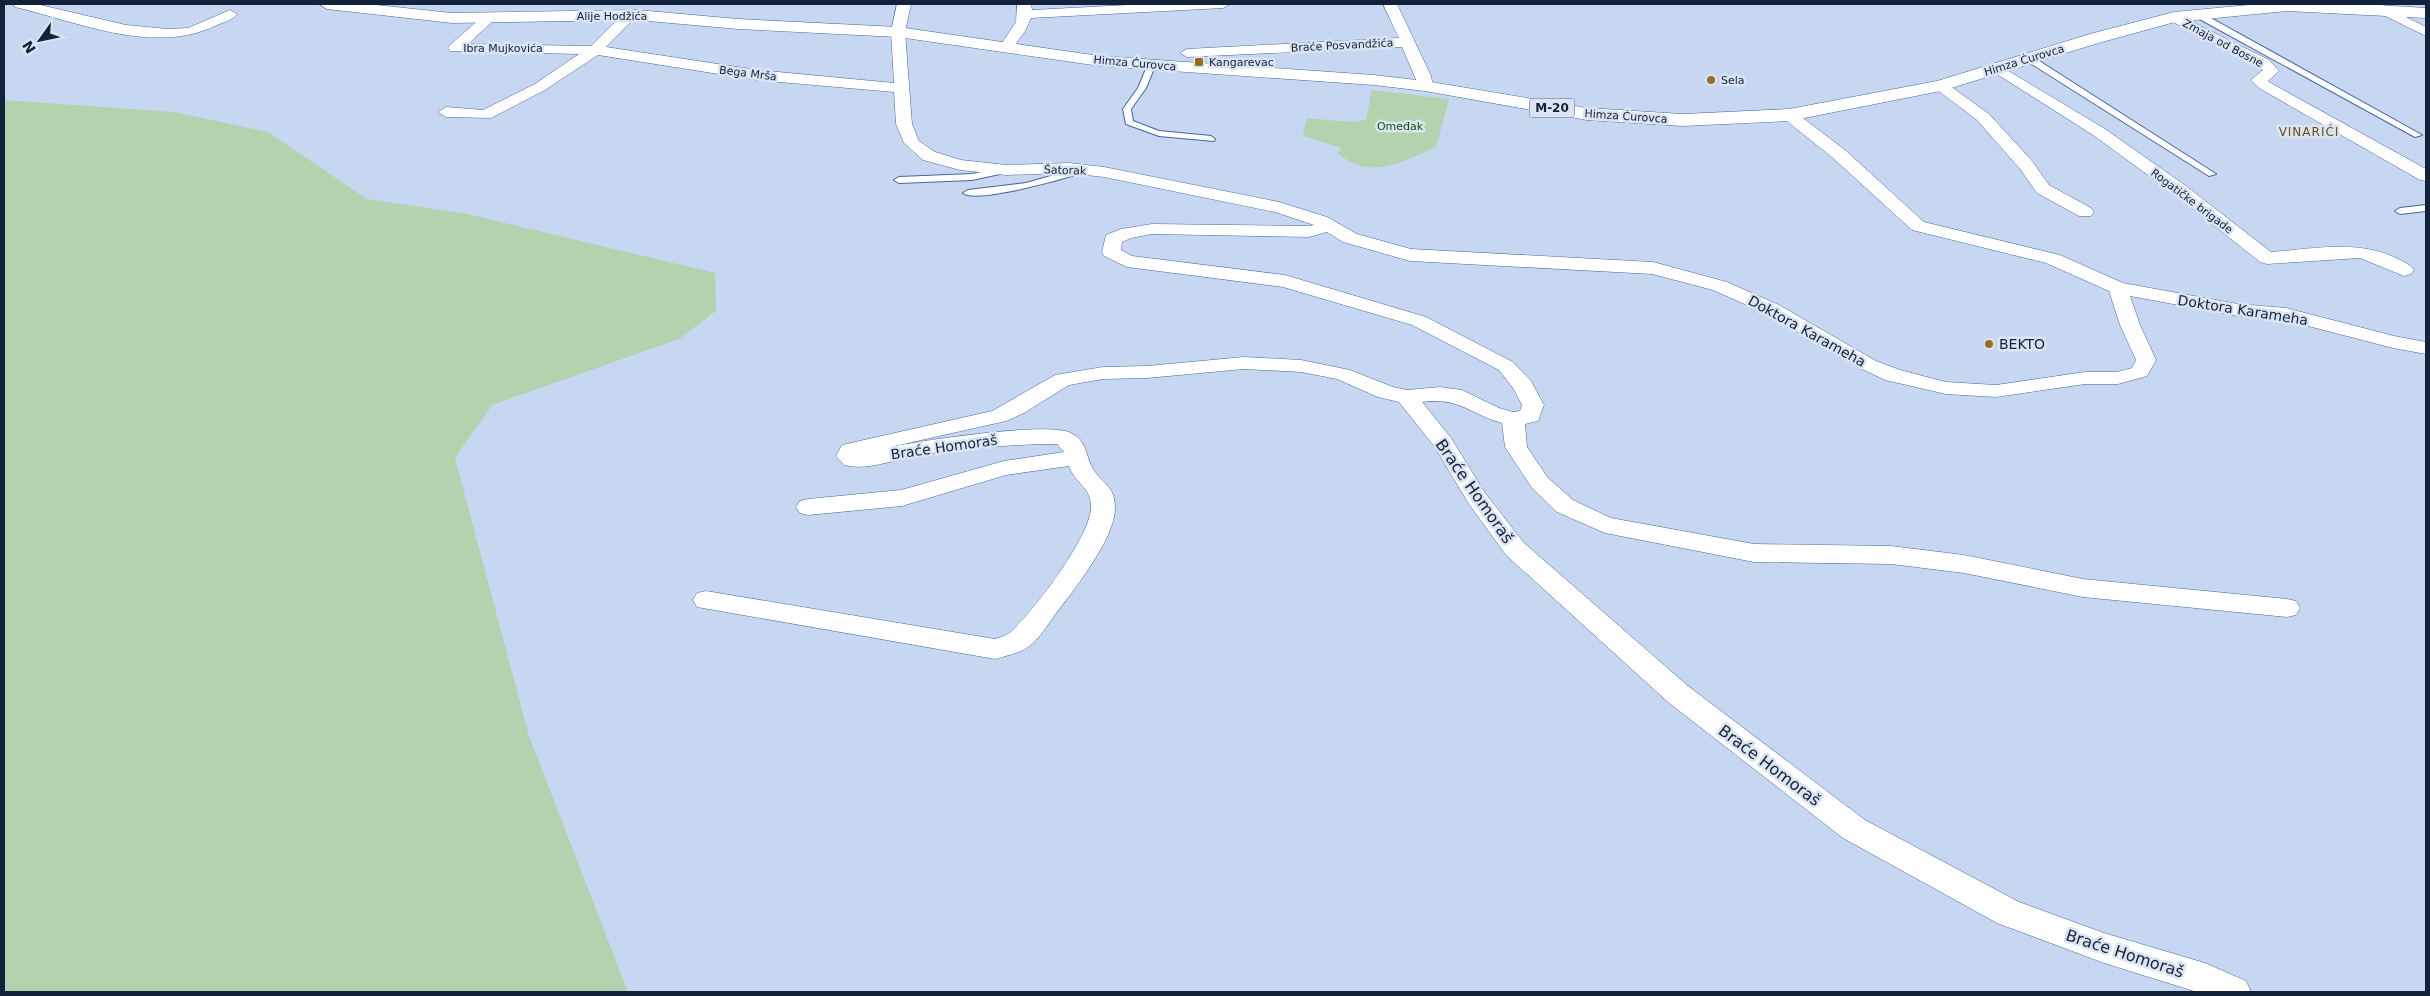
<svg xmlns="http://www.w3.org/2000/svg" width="2430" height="996" font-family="'DejaVu Sans',sans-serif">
  <rect width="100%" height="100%" fill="#c7d7f2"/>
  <!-- green -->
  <g fill="#b2d3ad">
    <path d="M 1372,90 L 1449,99 L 1436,147 C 1403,161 1369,182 1338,153 L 1341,148 L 1303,136 L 1307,118 L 1349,122 L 1366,120 Z"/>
    <polygon points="4,100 174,112 268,132 367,199 463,213 715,273 716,311 679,339 492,405 455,458 529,736 628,992 4,992"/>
  </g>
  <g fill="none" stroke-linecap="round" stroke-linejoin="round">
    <!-- lane casing -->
    <g stroke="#4366a3" stroke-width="2">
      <g id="lane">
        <polygon points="2194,12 2200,12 2422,135 2415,137 2194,16"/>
        <polygon points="2027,57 2033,57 2216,174 2209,176 2027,61"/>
        <polygon points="1148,64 1155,66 1146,88 1131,109 1133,121 1159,131 1211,136 1215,139 1214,141 1159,136 1126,124 1123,109 1138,88"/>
        <polygon points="1006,167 1009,168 1009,172 972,180 899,183 894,180 899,177 972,174"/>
        <path d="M 1082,167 L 1085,168 L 1085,172 C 1066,178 977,204 963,193 L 968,190 L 1026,183 Z"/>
        <polygon points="2426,205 2426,211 2400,214 2395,211 2400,208"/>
      </g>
    </g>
    <!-- street casing -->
    <g stroke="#4366a3" stroke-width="1">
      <g id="street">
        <path d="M 13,4 L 36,4 L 126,25 L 168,29 L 188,28 L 230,10 L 237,14 C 233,20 224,22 217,25 C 155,56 78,22 15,7 Z"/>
        <path d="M 897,4 L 911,4 L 905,32 L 912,124 L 919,141 L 935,152 L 961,160 L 1006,165 L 1069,163 L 1104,167 L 1279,202 L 1327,217 L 1357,234 L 1411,249 L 1653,262 L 1727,282 L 1779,305 L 1876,361 L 1900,370 L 1946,382 L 1996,385 L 2085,372 L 2117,372 L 2132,368 L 2136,360 L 2120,325 L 2109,291 L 2046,263 L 1912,230 L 1833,158 L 1783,118 L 1781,115 L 1783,112 L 1795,112 L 1845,150 L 1924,222 L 2060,255 L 2123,283 L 2238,304 L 2286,308 L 2394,336 L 2426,342 L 2426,354 L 2393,348 L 2285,320 L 2238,316 L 2130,296 L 2140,325 L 2156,360 L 2147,376 L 2118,384 L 2085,384 L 1996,397 L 1946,394 L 1885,380 L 1862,369 L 1765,313 L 1713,290 L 1652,274 L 1410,261 L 1343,242 L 1327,232 L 1309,237 L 1152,234 L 1131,238 L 1122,242 L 1121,250 L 1132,256 L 1285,275 L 1426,317 L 1513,362 L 1531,381 L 1544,405 L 1538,421 L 1525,424 L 1527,447 L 1548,478 L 1573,500 L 1611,518 L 1754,544 L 1891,546 L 1964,555 L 2083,579 L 2287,599 L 2296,601 L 2300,608 L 2296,615 L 2287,617 L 2083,597 L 1964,573 L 1891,564 L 1754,562 L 1605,533 L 1557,512 L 1532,488 L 1505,447 L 1502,423 C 1469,414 1460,397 1422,402 L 1451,438 L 1485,493 L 1524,543 L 1688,686 L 1865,820 L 2019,902 L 2104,933 L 2205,963 L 2246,981 L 2251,992 L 2197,992 L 2104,963 L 1997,923 L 1843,838 L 1668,702 L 1506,555 L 1469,504 L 1434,446 L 1399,402 L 1378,397 L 1337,379 L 1301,372 L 1244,369 L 1147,378 L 1103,379 L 1069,385 L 1024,413 L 1006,421 L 890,447 C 919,441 1049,421 1071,433 C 1086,440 1085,453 1092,467 C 1101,484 1115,484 1115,508 C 1115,540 1071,593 1052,619 C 1046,627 1040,637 1033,643 C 1023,653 1008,655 995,659 L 697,607 L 693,600 L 697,593 L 706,591 L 995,639 C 1002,637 1010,634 1015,628 C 1036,607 1090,537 1091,508 C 1092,487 1075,484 1069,466 L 1006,475 L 902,506 L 808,515 L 800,513 L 796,507 L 800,501 L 808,499 L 901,490 L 1004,461 L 1064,452 L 1057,444 C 1010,444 962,449 915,456 C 892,460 867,471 844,465 L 836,456 L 842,445 L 992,411 L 1055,375 L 1103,367 L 1147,366 L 1244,357 L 1301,360 L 1350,370 L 1393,387 L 1407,390 L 1440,387 L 1462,390 L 1499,408 L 1513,412 L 1520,411 L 1522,405 L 1513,388 L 1499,370 L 1412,325 L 1283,287 L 1127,267 L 1104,256 L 1102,252 L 1106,235 L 1121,229 L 1152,224 L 1308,226 L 1314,225 L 1275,212 L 1104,177 L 1069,173 L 1006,175 L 960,170 L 923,160 L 904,143 L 896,124 L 894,92 L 757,80 L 598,55 L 545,90 L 491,118 L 446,117 L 438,112 L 446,107 L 483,110 L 535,84 L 579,54 L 450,51 L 448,48 L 450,45 L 483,16 L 488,15 L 495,19 L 468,44 L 591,46 L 625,12 L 630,11 L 637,15 L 606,47 L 757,70 L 894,83 L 891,32 Z"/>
        <polygon points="1017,4 1031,4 1032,10 1147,4 1230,4 1223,8 1031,18 1025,31 1012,49 1002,49 1000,46 1016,22"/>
        <polygon points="1383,4 1397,4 1431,76 1433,86 1430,89 1420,89 1402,47 1187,57 1180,53 1187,49 1399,38"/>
        <polygon points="2382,5 2426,27 2426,36 2377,12 2375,9 2377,6"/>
        <polygon points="2174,13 2269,60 2279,71 2268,81 2269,82 2426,169 2426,181 2420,180 2259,88 2251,80 2263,70 2259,66 2169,20 2167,17"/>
        <path d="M 1997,64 L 2105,129 L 2186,186 L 2271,252 C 2313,249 2359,239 2398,259 C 2404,262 2410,264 2414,270 L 2411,274 L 2404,276 L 2360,258 L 2267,264 L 2260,262 L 2174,194 L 2093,135 L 1992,71 L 1990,68 L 1992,65 Z"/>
        <polygon points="1941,81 1946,83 1989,114 2032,161 2049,185 2091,208 2094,212 2091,216 2079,216 2037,193 2020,169 1977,120 1936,89 1933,86 1936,83"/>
      </g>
    </g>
    <!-- primary casing -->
    <g stroke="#4366a3" stroke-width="1">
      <polygon id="primary" points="319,4 367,4 452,13 637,10 738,19 898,27 1100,56 1374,75 1425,81 1587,108 1683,114 1789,109 1937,81 2090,34 2174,12 2259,4 2362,4 2426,8 2426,18 2287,11 2175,22 2102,42 1941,91 1789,121 1683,126 1587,120 1425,91 1374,85 1100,66 898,37 738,29 637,20 452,23 327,9"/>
    </g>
    <!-- lane -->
    <use href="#lane" fill="#fff" fill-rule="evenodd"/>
    <!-- street -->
    <use href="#street" fill="#fff" fill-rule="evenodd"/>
    <!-- primary -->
    <use href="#primary" fill="#fff" fill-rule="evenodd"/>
  </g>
  <!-- markers -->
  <g fill="#976f1a" stroke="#dbe4f1" stroke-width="2">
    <rect x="1194" y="57" width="10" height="10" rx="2.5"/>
    <circle cx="1711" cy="80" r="5"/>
    <circle cx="1989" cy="344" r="5"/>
  </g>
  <g text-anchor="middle" stroke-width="5" stroke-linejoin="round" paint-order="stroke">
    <!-- far-street labels -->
    <g font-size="11" fill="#13213b" stroke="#dbe4f1">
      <text x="612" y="20">Alije Hodžića</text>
      <text transform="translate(2223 43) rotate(28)" y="4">Zmaja od Bosne</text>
      <text transform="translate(1342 45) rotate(-3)" y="4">Braće Posvandžića</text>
      <text x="503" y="52">Ibra Mujkovića</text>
      <text transform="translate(2024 60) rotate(-17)" y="4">Himza Ćurovca</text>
      <text transform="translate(1135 63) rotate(5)" y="4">Himza Ćurovca</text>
      <text transform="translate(748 73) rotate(7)" y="4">Bega Mrša</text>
      <text transform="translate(1626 116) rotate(4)" y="4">Himza Ćurovca</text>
      <text transform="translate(1065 170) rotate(2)" y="4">Šatorak</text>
      <text transform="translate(2192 201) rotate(37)" y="4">Rogatičke brigade</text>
    </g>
    <!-- far-poi labels -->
    <g font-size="11" fill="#13213b" stroke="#dbe4f1" text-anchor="start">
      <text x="1209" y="66">Kangarevac</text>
      <text x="1721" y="84">Sela</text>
    </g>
    <!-- far-park labels -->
    <g font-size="11" fill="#125303" stroke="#dbe4f1">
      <text x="1400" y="130">Omeđak</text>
    </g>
    <!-- shield labels -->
    <rect fill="#dbe4f1" stroke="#4f5c72" stroke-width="1" x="1529.5" y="98.5" width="45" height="19" rx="4"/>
    <g font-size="12" font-weight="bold" fill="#13213b">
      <text x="1552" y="112">M-20</text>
    </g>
    <!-- far-neighbourhood labels -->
    <g font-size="12" letter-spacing="1" fill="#694d15" stroke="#dbe4f1">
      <text x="2309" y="136">VINARIĆI</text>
    </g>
    <!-- street labels -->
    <g font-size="14" fill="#13213b" stroke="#dbe4f1">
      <text transform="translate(2243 310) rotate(9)" y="5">Doktora Karameha</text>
      <text transform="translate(1807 331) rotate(29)" y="5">Doktora Karameha</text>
      <text transform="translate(944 447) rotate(-8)" y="5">Braće Homoraš</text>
    </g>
    <!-- poi labels -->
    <g font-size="14" fill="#13213b" stroke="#dbe4f1" text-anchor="start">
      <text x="1999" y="349">BEKTO</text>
    </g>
    <!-- near-street labels -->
    <g font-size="16" fill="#13213b" stroke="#dbe4f1">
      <text transform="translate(1475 491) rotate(55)" y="6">Braće Homoraš</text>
      <text transform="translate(1770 765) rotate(37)" y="6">Braće Homoraš</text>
      <text transform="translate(2125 953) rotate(18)" y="6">Braće Homoraš</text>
    </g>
  </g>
  <!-- border -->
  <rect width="2430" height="996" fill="none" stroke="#13213b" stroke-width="10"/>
  <!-- north arrow -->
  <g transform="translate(40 40) rotate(237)" stroke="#dbe4f1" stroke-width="4" paint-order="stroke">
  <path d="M0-4L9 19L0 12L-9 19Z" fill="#13213b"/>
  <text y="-8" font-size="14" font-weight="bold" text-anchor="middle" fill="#13213b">N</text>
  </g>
</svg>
